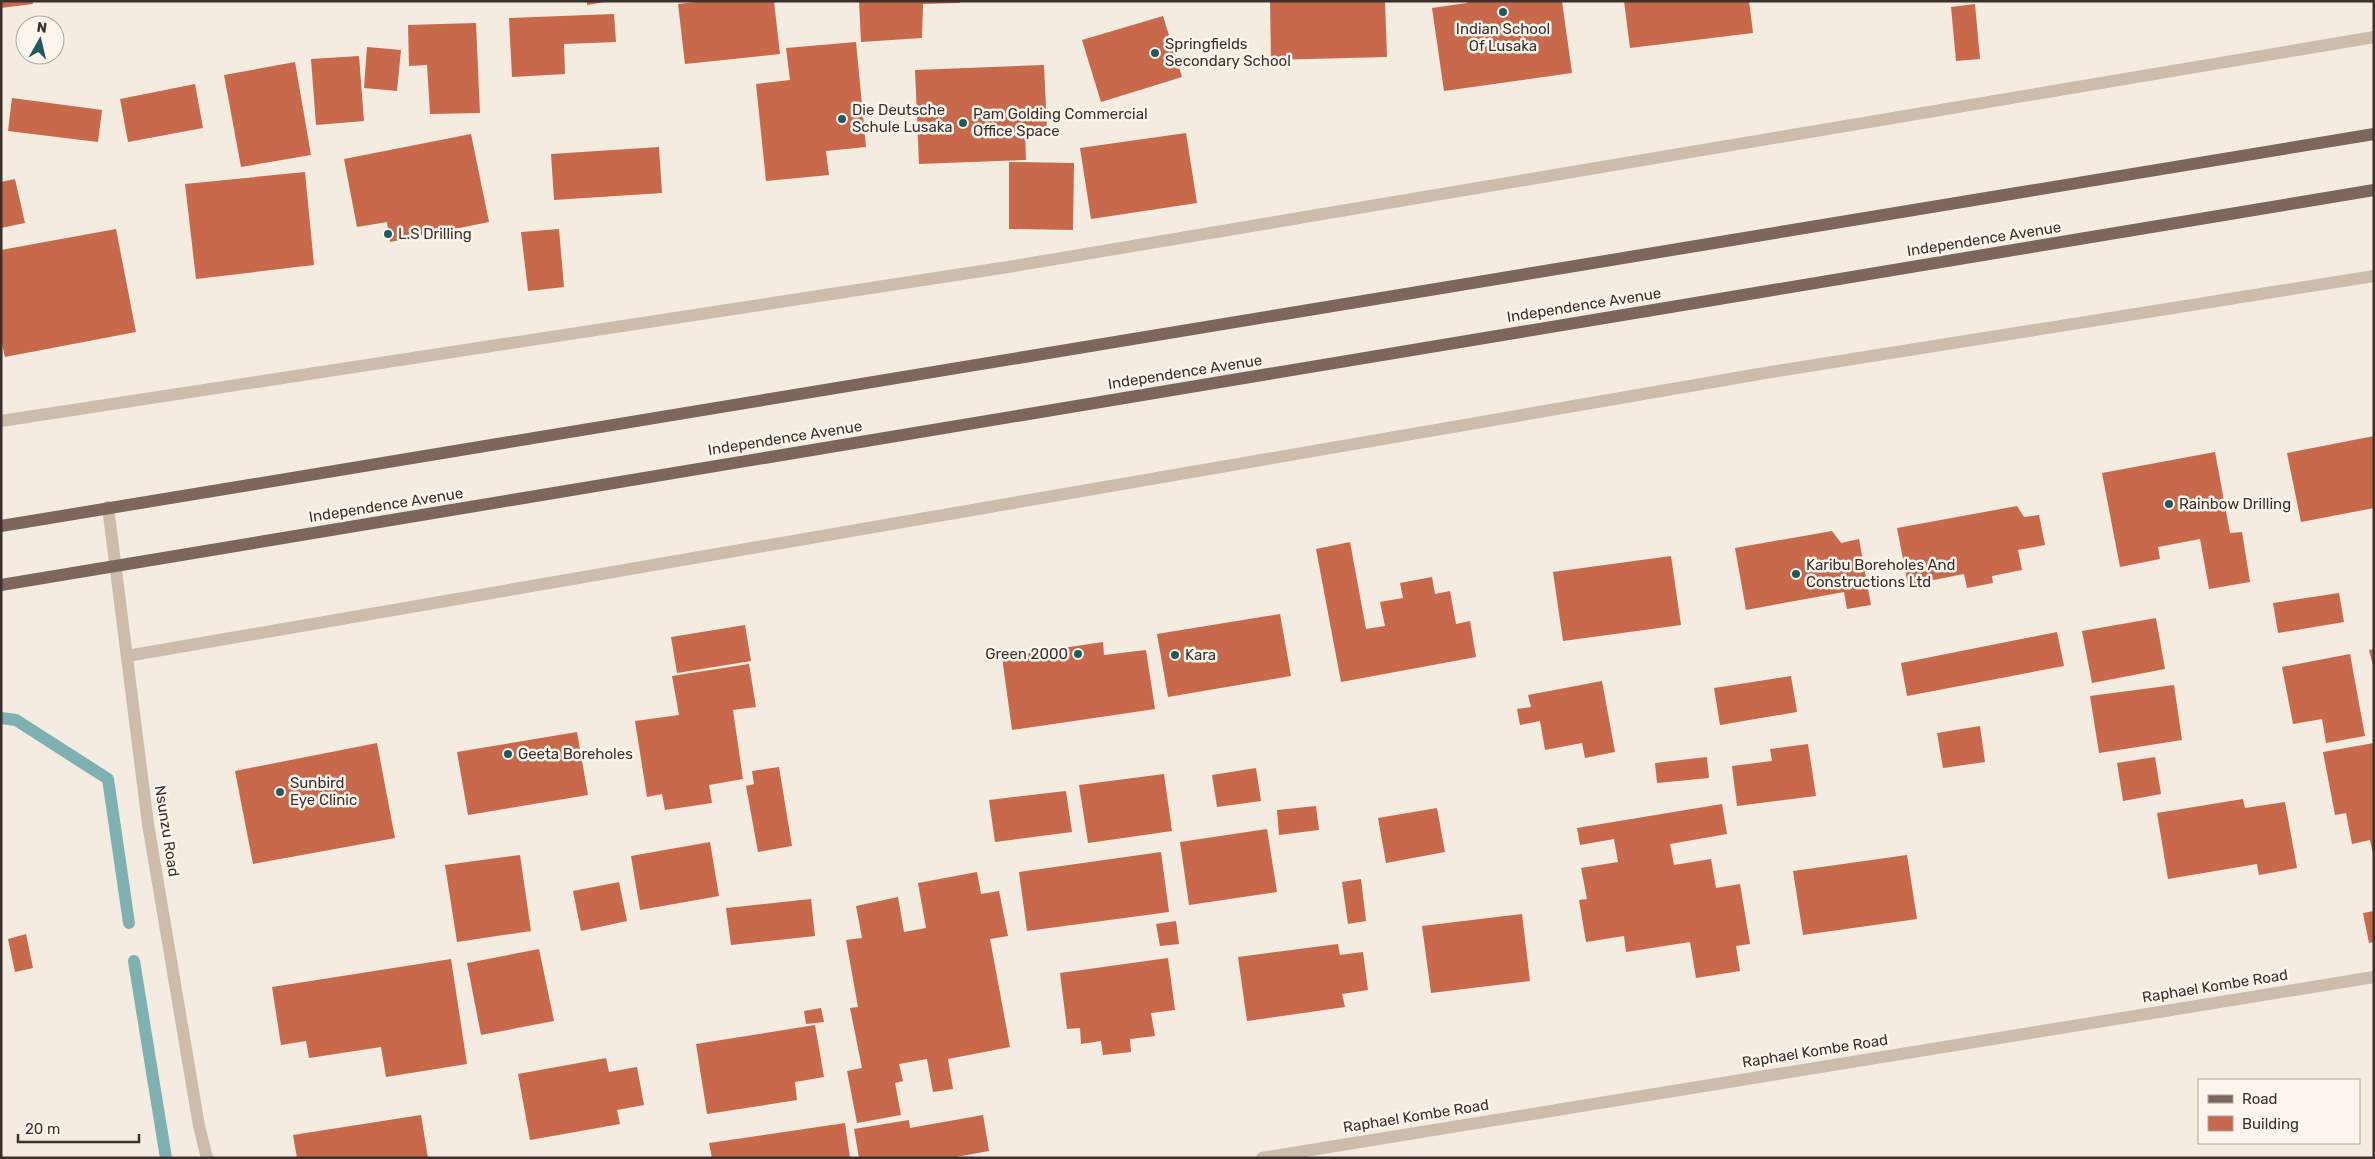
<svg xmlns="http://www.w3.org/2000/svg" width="2375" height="1159" font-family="Rubik,sans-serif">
  <rect width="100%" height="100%" fill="#f4ebe1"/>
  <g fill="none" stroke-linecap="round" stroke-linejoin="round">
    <!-- stream -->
    <g stroke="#7fb0b2" stroke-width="12">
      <polyline points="1,718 16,720 108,779 129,923"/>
      <polyline points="134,961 166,1158"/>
    </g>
  </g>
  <!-- building -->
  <g fill="#c8694b">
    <polygon points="1,1 32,1 33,4 1,8"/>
    <polygon points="587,1 605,1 605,2 587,5"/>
    <polygon points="705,1 774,1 780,54 685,64 678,4"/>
    <polygon points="859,1 960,1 960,3 923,4 922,38 861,42"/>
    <polygon points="1270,1 1385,1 1387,57 1271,60"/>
    <polygon points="1467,1 1562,1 1572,73 1444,91 1432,8 1467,3"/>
    <polygon points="1624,1 1749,1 1753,33 1630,48"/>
    <polygon points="1975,4 1980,59 1956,61 1951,7"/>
    <polygon points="614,14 616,42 564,44 565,74 512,77 509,18"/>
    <polygon points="1163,16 1182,77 1101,102 1082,40"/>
    <polygon points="476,23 480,113 430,114 427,65 409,66 408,25"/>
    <polygon points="856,42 866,147 826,151 829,175 766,181 756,84 790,80 786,48"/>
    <polygon points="367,47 401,50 397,91 364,88"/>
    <polygon points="359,56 364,121 316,125 311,59"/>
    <polygon points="295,62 311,155 241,167 224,75"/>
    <polygon points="1044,65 1047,129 1025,130 1026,160 919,164 915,70"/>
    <polygon points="195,84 203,128 128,142 120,99"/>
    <polygon points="12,98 102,110 98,142 8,131"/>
    <polygon points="1186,133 1197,203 1091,219 1080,148"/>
    <polygon points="471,134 489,222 390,242 387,222 357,227 344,159"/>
    <polygon points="659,147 662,193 554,200 551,154"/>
    <polygon points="1009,162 1074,163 1073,230 1009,229"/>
    <polygon points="305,172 314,265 196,279 185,184"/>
    <polygon points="15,179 25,223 1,228 1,182"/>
    <polygon points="116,229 136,332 5,357 1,340 1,250"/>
    <polygon points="559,229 564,287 528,291 521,232"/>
    <polygon points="2374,436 2374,508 2301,522 2287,453"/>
    <polygon points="2215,452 2230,533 2242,532 2250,582 2209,589 2200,539 2158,547 2160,559 2120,567 2102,473"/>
    <polygon points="2017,506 2024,517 2039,515 2045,545 2018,550 2022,570 1992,576 1993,583 1967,588 1964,574 1908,585 1897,528"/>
    <polygon points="1832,531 1841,543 1859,539 1871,605 1847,609 1844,592 1746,610 1735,548"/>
    <polygon points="1350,542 1366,629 1385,626 1380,602 1403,598 1400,583 1432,577 1435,594 1450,591 1456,624 1470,621 1476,657 1341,682 1316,549"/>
    <polygon points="1671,556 1681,625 1563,641 1553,572"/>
    <polygon points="2339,593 2344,622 2278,633 2273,603"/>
    <polygon points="1280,614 1291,676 1168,697 1157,634"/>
    <polygon points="2156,618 2165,669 2092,683 2082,631"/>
    <polygon points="745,625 751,661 677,673 671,637"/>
    <polygon points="2057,632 2064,666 1907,696 1901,663"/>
    <polygon points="1103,642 1104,655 1146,650 1155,709 1012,730 1002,657"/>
    <polygon points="2374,649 2374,665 2373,665 2369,650"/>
    <polygon points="2350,654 2365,736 2326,743 2322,719 2293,724 2282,667"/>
    <polygon points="749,664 756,707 733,710 743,779 709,785 712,803 665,810 662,794 647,797 635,721 679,715 672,676"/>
    <polygon points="1791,676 1797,712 1720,725 1714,688"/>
    <polygon points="1602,681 1615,752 1585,758 1582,743 1545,750 1540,721 1520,725 1517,709 1531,707 1528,695"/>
    <polygon points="2174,685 2182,740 2099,753 2090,696"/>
    <polygon points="1980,726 1985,762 1943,768 1937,733"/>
    <polygon points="577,732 588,795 468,815 457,752"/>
    <polygon points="377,743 395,838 253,864 235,771"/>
    <polygon points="2374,743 2374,853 2373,854 2370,840 2352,844 2346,813 2335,815 2323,752"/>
    <polygon points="1808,744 1816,796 1737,806 1732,766 1772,761 1770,749"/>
    <polygon points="1707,757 1709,778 1657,783 1655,763"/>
    <polygon points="2155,757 2161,794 2123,801 2117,763"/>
    <polygon points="779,767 792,846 758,852 746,786 754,784 752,771"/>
    <polygon points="1256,768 1261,801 1217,807 1212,775"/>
    <polygon points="1164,774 1172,831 1088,843 1079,785"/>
    <polygon points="1066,791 1072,832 995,842 989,800"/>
    <polygon points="2243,799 2245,808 2285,802 2297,868 2259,875 2257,864 2168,879 2157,813"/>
    <polygon points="1722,804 1727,834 1670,844 1674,865 1711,859 1716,888 1740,884 1750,944 1736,946 1740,971 1696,978 1690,942 1626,952 1624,936 1586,942 1579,900 1587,899 1581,868 1618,862 1614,839 1580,845 1577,828"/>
    <polygon points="1316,806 1319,830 1279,835 1277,810"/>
    <polygon points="1437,808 1445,852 1386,863 1378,818"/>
    <polygon points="1267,829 1277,892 1189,905 1180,842"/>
    <polygon points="710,842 719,896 640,910 631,856"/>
    <polygon points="1161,852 1169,912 1027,931 1019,872"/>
    <polygon points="520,855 531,931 457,942 445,865"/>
    <polygon points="1907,855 1917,919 1803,935 1793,871"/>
    <polygon points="977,872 981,894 999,891 1008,936 990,939 1010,1047 948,1059 953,1089 933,1092 927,1059 899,1064 903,1081 895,1083 901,1115 857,1123 847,1071 862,1068 850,1008 858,1007 846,940 862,938 856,906 898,897 904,932 926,928 918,883"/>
    <polygon points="1361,879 1366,921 1348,924 1342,882"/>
    <polygon points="619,882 627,921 581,931 573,891"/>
    <polygon points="811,899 815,936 731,945 726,908"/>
    <polygon points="2374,911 2374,942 2369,943 2363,913"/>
    <polygon points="1522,914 1530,981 1431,993 1422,926"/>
    <polygon points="1176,921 1179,944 1160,946 1156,924"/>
    <polygon points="26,934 33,968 15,972 8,939"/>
    <polygon points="1338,944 1340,955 1363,952 1368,990 1342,994 1345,1007 1247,1021 1238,957"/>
    <polygon points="539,949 554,1021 481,1035 467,963"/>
    <polygon points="1168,958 1175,1010 1151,1013 1155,1036 1130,1039 1131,1052 1103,1055 1101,1041 1081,1044 1080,1028 1067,1029 1060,973"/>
    <polygon points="451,959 467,1064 386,1077 381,1047 309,1058 306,1041 281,1045 272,987"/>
    <polygon points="821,1008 824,1022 806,1024 804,1011"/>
    <polygon points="815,1025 824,1077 795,1082 797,1100 707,1114 696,1044"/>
    <polygon points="606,1058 609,1072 637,1067 644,1105 617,1110 620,1124 530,1140 518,1074"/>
    <polygon points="421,1115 428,1158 297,1158 293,1135"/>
    <polygon points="983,1115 989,1151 951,1158 859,1158 854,1129 909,1120 910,1128"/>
    <polygon points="845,1123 850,1158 712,1158 709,1143"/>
  </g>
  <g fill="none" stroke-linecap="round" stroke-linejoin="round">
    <!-- minor -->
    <g stroke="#cdbbac" stroke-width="12">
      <polyline points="1,421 1008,267 2374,37"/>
      <polyline points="108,507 148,824 199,1126 207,1158"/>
      <polyline points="127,656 1765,373 2374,276"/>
      <polyline points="1262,1158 2374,977"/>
    </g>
    <!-- major -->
    <g stroke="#7d675c" stroke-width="12">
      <polyline points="1,526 2374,134"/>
      <polyline points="1,585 2374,190"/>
    </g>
  </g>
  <!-- markers -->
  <g fill="#1f5a5e" stroke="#fbf5ee" stroke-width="2">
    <circle cx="1503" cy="12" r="5"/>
    <circle cx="1155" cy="53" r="5"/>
    <circle cx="842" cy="119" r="5"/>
    <circle cx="963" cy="123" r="5"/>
    <circle cx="388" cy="234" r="5"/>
    <circle cx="2169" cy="504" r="5"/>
    <circle cx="1796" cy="574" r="5"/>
    <circle cx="1078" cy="654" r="5"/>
    <circle cx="1175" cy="655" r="5"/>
    <circle cx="508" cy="754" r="5"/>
    <circle cx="280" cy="792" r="5"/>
  </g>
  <g text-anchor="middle" stroke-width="5" stroke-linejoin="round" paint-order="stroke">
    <!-- poi labels -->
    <g font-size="15" fill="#3b302b" stroke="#fbf5ee" text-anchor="start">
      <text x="1503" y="34" text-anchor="middle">Indian School<tspan x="1503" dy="17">Of Lusaka</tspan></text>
      <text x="1165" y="49">Springfields<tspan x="1165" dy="17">Secondary School</tspan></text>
      <text x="852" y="115">Die Deutsche<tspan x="852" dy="17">Schule Lusaka</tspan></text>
      <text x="973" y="119">Pam Golding Commercial<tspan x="973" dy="17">Office Space</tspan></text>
      <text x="398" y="239">L.S Drilling</text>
      <text x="2179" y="509">Rainbow Drilling</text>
      <text x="1806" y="570">Karibu Boreholes And<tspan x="1806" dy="17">Constructions Ltd</tspan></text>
      <text x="1068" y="659" text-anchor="end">Green 2000</text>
      <text x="1185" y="660">Kara</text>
      <text x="518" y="759">Geeta Boreholes</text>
      <text x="290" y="788">Sunbird<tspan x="290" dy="17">Eye Clinic</tspan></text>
    </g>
    <!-- street labels -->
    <g font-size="15" fill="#3b302b" stroke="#fbf5ee">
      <text transform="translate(1984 239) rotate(-9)" y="5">Independence Avenue</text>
      <text transform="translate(1584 305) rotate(-9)" y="5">Independence Avenue</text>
      <text transform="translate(1185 372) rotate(-9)" y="5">Independence Avenue</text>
      <text transform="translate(785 438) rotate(-9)" y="5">Independence Avenue</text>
      <text transform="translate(386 505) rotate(-9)" y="5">Independence Avenue</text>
      <text transform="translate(167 831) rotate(81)" y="5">Nsunzu Road</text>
      <text transform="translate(2215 986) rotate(-9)" y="5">Raphael Kombe Road</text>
      <text transform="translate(1815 1051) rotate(-9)" y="5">Raphael Kombe Road</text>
      <text transform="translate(1416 1116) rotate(-9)" y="5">Raphael Kombe Road</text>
    </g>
  </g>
  <!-- border -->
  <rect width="2375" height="1159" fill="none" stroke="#3b302b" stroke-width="5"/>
  <!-- legend -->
  <rect x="2198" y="1079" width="162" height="65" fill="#fbf5ee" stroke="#aea6a0"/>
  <rect x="2208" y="1095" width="25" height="8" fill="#7d675c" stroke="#aea6a0"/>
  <text x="2242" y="1104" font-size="15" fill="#3b302b">Road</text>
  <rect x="2208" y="1116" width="25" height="15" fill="#c8694b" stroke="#aea6a0"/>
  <text x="2242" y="1129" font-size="15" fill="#3b302b">Building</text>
  <!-- north arrow -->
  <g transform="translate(40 40) rotate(8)"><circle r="24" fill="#fbf5ee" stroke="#aea6a0"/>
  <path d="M0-4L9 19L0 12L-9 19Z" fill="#1f5a5e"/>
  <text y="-8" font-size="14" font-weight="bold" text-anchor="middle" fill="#3b302b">N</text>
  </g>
  <!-- scale -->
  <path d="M18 1134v8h121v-8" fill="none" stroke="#3b302b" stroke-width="2.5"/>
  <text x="25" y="1134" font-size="15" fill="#3b302b" stroke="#fbf5ee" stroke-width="4" paint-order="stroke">20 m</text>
</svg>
